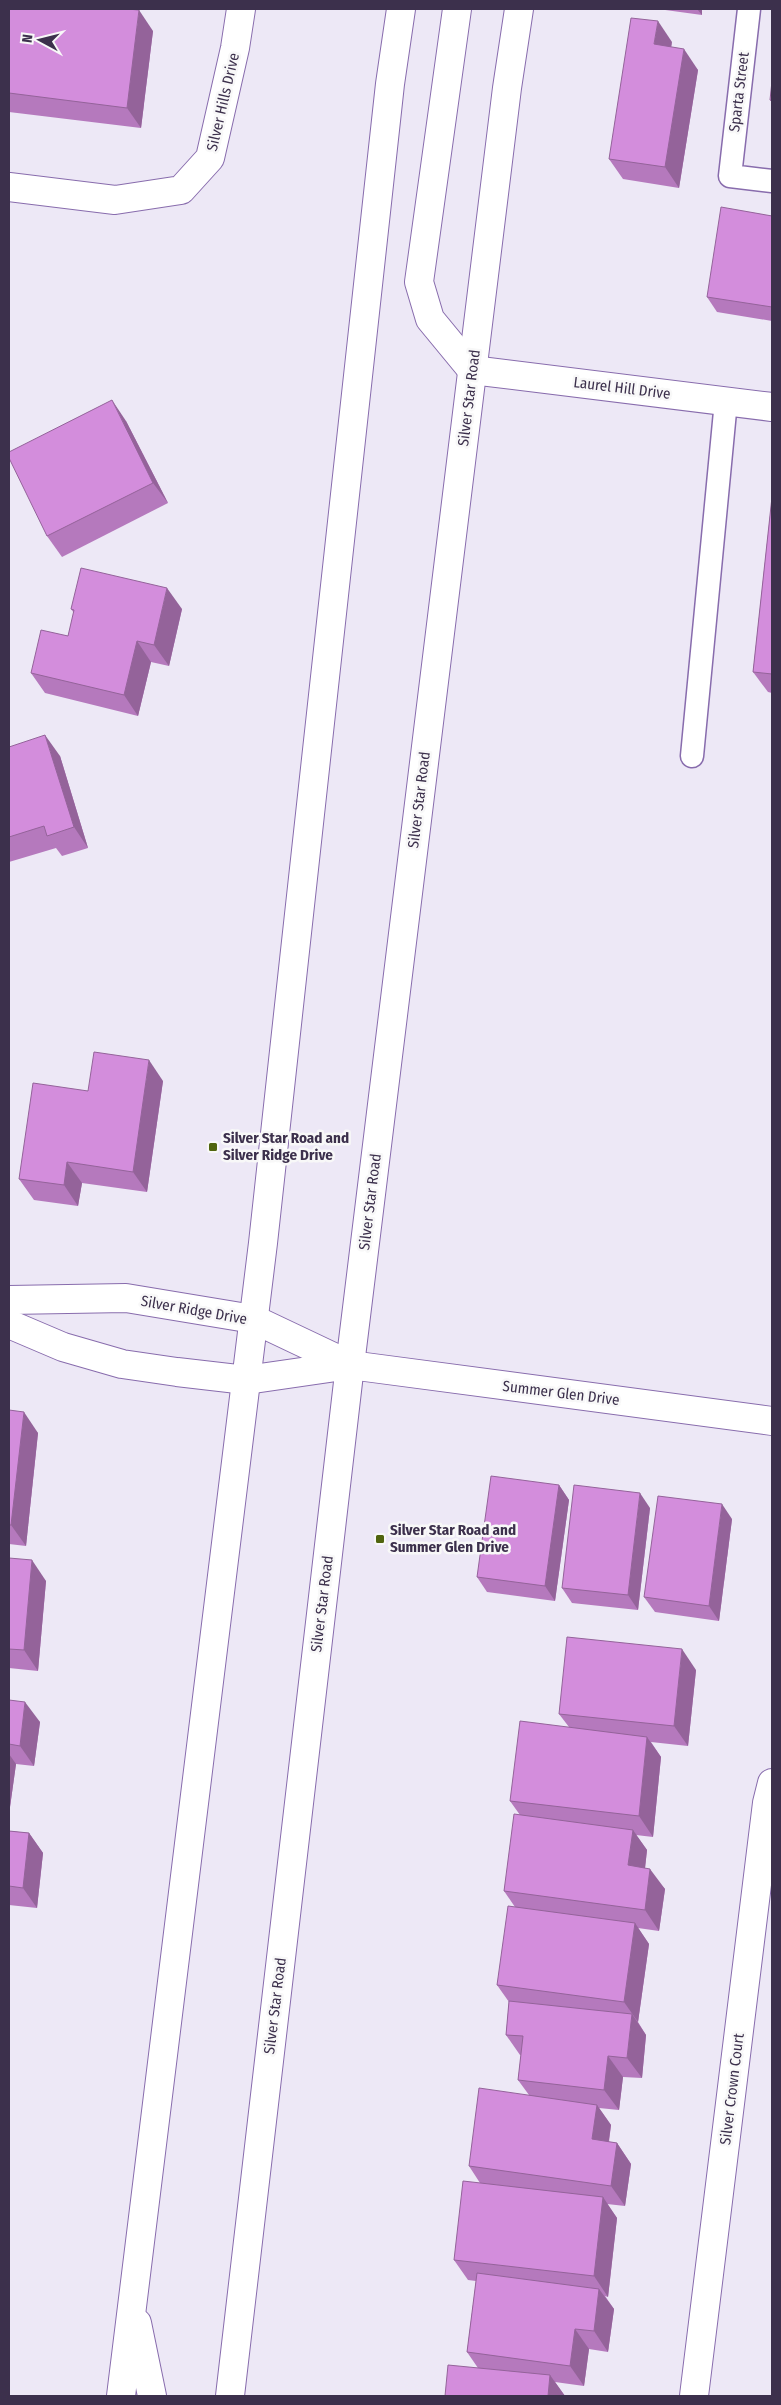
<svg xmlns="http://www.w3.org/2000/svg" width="781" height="2405" font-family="'Fira Sans Condensed',sans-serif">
  <rect width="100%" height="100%" fill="#ede8f6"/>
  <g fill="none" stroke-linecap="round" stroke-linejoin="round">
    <!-- lane casing -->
    <g stroke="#886cad" stroke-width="25">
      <g id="lane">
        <polyline points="749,9 730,176 772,181"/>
        <polyline points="692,756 726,401"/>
      </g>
    </g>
    <!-- street casing -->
    <g stroke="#886cad" stroke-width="30">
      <g id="street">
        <polyline points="9,187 115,200 181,190 210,158 235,48 241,9"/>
        <polyline points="472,370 772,407"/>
        <polyline points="9,1300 126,1298 253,1319 350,1365"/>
        <polyline points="9,1324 63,1347 122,1364 177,1372 246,1380 350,1365 772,1421"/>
        <polyline points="694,2396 767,1803 772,1783"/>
      </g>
    </g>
    <!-- secondary casing -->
    <g stroke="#886cad" stroke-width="30">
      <g id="secondary">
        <polyline points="457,9 419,282 430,319 472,370"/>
        <polyline points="137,2323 152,2396"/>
        <polyline points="121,2396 263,1243 390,84 401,9"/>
        <polyline points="230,2396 350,1365 507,88 519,9"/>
      </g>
    </g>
    <!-- lane -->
    <use href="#lane" stroke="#fff" stroke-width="22"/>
    <!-- street -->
    <use href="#street" stroke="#fff" stroke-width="28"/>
    <!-- secondary -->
    <use href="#secondary" stroke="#fff" stroke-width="28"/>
  </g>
  <!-- wall -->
  <g fill="#b579bd">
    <polygon points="9,9 153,31 141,128 9,112"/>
    <polygon points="658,9 702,9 702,15"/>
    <polygon points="672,42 671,47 698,70 679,188 623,179 609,159"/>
    <polygon points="772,216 772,321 717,312 707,297"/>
    <polygon points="126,421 168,503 62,557 47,536"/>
    <polygon points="772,497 772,693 768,692 753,672"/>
    <polygon points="71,609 182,609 169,666 151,662 138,716 45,693 31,673 68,636 74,613"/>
    <polygon points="9,747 60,756 88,848 62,856 56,848 9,862"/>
    <polygon points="163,1081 147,1192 82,1183 78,1206 34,1200 19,1179 88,1091"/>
    <polygon points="9,1410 38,1433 26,1546 9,1544"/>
    <polygon points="559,1485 569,1500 555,1601 487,1592 477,1577"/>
    <polygon points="650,1508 638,1610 572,1603 562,1588"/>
    <polygon points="732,1519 719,1621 655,1612 644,1597"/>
    <polygon points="9,1558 46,1581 38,1671 9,1668"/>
    <polygon points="696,1670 688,1746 651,1742 661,1757 653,1837 636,1835 647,1850 645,1868 665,1889 659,1931 638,1928 649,1944 638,2022 646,2035 642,2078 623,2077 619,2110 599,2108 611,2125 609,2142 617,2143 631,2164 625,2206 607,2204 617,2218 608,2297 605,2296 614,2309 608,2352 589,2349 584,2386 555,2382 565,2396 445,2396 478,2368 467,2352 476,2281 468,2280 454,2260 480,2183 469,2166 529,2095 518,2080 521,2055 520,2055 506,2035 509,2002 497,1985 515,1907 504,1891 520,1815 510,1801 569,1727 559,1714"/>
    <polygon points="9,1700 40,1722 34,1766 16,1764 10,1807 9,1807"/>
    <polygon points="9,1831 29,1833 43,1853 37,1908 9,1905"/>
  </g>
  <!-- shaded-wall -->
  <g fill="#94639a">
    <polygon points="697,9 702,9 702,15"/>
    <polygon points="139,10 153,31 141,128 127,108"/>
    <polygon points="658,21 672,42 668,65 654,44"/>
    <polygon points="684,49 698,70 679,188 665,167"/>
    <polygon points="112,400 126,421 168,503 153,483"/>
    <polygon points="167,588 182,609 169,666 154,645"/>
    <polygon points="137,641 151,662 138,716 124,695"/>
    <polygon points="45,735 60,756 88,848 74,827"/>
    <polygon points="149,1060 163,1081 147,1192 133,1172"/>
    <polygon points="67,1162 82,1183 78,1206 64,1185"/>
    <polygon points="24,1412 38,1433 26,1546 11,1525"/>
    <polygon points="559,1485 569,1500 555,1601 545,1586"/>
    <polygon points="640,1493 650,1508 638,1610 628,1595"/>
    <polygon points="722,1504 732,1519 719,1621 709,1606"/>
    <polygon points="32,1560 46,1581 38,1671 24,1650"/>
    <polygon points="682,1649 696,1670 688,1746 674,1726"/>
    <polygon points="25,1702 40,1722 34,1766 20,1746"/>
    <polygon points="647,1737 661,1757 653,1837 639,1816"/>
    <polygon points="9,1754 16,1764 10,1807 9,1805"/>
    <polygon points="633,1830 647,1850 643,1886 628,1865"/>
    <polygon points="29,1833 43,1853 37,1908 23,1888"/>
    <polygon points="650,1869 665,1889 659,1931 645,1910"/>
    <polygon points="635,1923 649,1944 638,2022 624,2002"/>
    <polygon points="632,2014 646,2035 642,2078 627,2058"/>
    <polygon points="608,2056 623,2077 619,2110 604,2090"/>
    <polygon points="597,2105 611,2125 606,2160 592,2139"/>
    <polygon points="617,2143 631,2164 625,2206 611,2186"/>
    <polygon points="603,2197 617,2218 608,2297 594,2276"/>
    <polygon points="599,2289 614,2309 608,2352 594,2331"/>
    <polygon points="575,2329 589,2349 584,2386 570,2366"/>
    <polygon points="550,2375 565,2396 548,2396"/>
  </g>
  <!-- building -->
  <g fill="#d38ddc" stroke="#94639a">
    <polygon points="9,9 127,9 139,10 127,108 9,93"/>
    <polygon points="631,18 658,21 654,44 684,49 665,167 609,159"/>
    <polygon points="772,81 772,101 770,100"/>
    <polygon points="721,207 772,216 772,307 707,297"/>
    <polygon points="112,400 153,483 47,536 9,458 9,452"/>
    <polygon points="772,497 772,674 753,672"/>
    <polygon points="81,568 167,588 154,645 137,641 124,695 31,673 41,630 68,636 74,610 71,609"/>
    <polygon points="45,735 74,827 47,836 44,826 9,837 9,747"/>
    <polygon points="94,1052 149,1060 133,1172 67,1162 64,1185 19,1179 33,1083 88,1091"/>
    <polygon points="9,1410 24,1412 11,1525 9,1525"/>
    <polygon points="491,1476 559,1485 545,1586 477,1577"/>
    <polygon points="574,1485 640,1493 628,1595 562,1588"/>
    <polygon points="658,1496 722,1504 709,1606 644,1597"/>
    <polygon points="9,1558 32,1560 24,1650 9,1649"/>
    <polygon points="567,1637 682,1649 674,1726 559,1714"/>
    <polygon points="9,1700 25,1702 20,1746 9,1744"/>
    <polygon points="520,1721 647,1737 639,1816 510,1801"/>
    <polygon points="514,1814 633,1830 628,1865 650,1869 645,1910 504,1891"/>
    <polygon points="9,1831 29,1833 23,1888 9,1886"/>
    <polygon points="508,1906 635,1923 624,2002 497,1985"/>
    <polygon points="509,2001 632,2014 627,2058 608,2056 604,2090 518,2080 523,2036 506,2035"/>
    <polygon points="479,2088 597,2105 592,2139 617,2143 611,2186 469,2166"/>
    <polygon points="463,2181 603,2197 594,2276 454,2260"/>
    <polygon points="477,2273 599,2289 594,2331 575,2329 570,2366 467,2352"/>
    <polygon points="448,2365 550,2375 548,2396 445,2396"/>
  </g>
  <!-- markers -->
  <g fill="#50640e" stroke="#f8f8f8" stroke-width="2">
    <rect x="208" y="1142" width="10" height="10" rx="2.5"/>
    <rect x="375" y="1534" width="10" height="10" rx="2.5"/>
  </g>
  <g text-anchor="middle" stroke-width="5" stroke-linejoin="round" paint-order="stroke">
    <!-- street labels -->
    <g font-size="15" fill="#3c304c" stroke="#f8f8f8">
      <text transform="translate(739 92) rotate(-83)" y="5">Sparta Street</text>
      <text transform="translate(223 102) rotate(-77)" y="5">Silver Hills Drive</text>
      <text transform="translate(622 388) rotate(7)" y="5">Laurel Hill Drive</text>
      <text transform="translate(469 398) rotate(-83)" y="5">Silver Star Road</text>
      <text transform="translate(419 800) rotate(-83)" y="5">Silver Star Road</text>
      <text transform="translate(370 1202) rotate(-83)" y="5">Silver Star Road</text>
      <text transform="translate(194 1310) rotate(10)" y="5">Silver Ridge Drive</text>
      <text transform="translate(561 1393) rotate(7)" y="5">Summer Glen Drive</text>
      <text transform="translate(322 1604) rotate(-83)" y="5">Silver Star Road</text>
      <text transform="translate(275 2006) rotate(-83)" y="5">Silver Star Road</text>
      <text transform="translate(732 2089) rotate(-83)" y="5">Silver Crown Court</text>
    </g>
    <!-- poi labels -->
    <g font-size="15" font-weight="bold" fill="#3c304c" stroke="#f8f8f8" text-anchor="start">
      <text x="223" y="1143">Silver Star Road and<tspan x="223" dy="17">Silver Ridge Drive</tspan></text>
      <text x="390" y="1535">Silver Star Road and<tspan x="390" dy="17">Summer Glen Drive</tspan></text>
    </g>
  </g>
  <!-- border -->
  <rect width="781" height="2405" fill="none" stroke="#3c304c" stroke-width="20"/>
  <!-- north arrow -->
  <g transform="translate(40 40) rotate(277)" stroke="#f8f8f8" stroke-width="4" paint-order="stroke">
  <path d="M0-4L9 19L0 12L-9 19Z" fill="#3c304c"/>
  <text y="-8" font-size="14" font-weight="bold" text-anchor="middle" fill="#3c304c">N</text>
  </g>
</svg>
